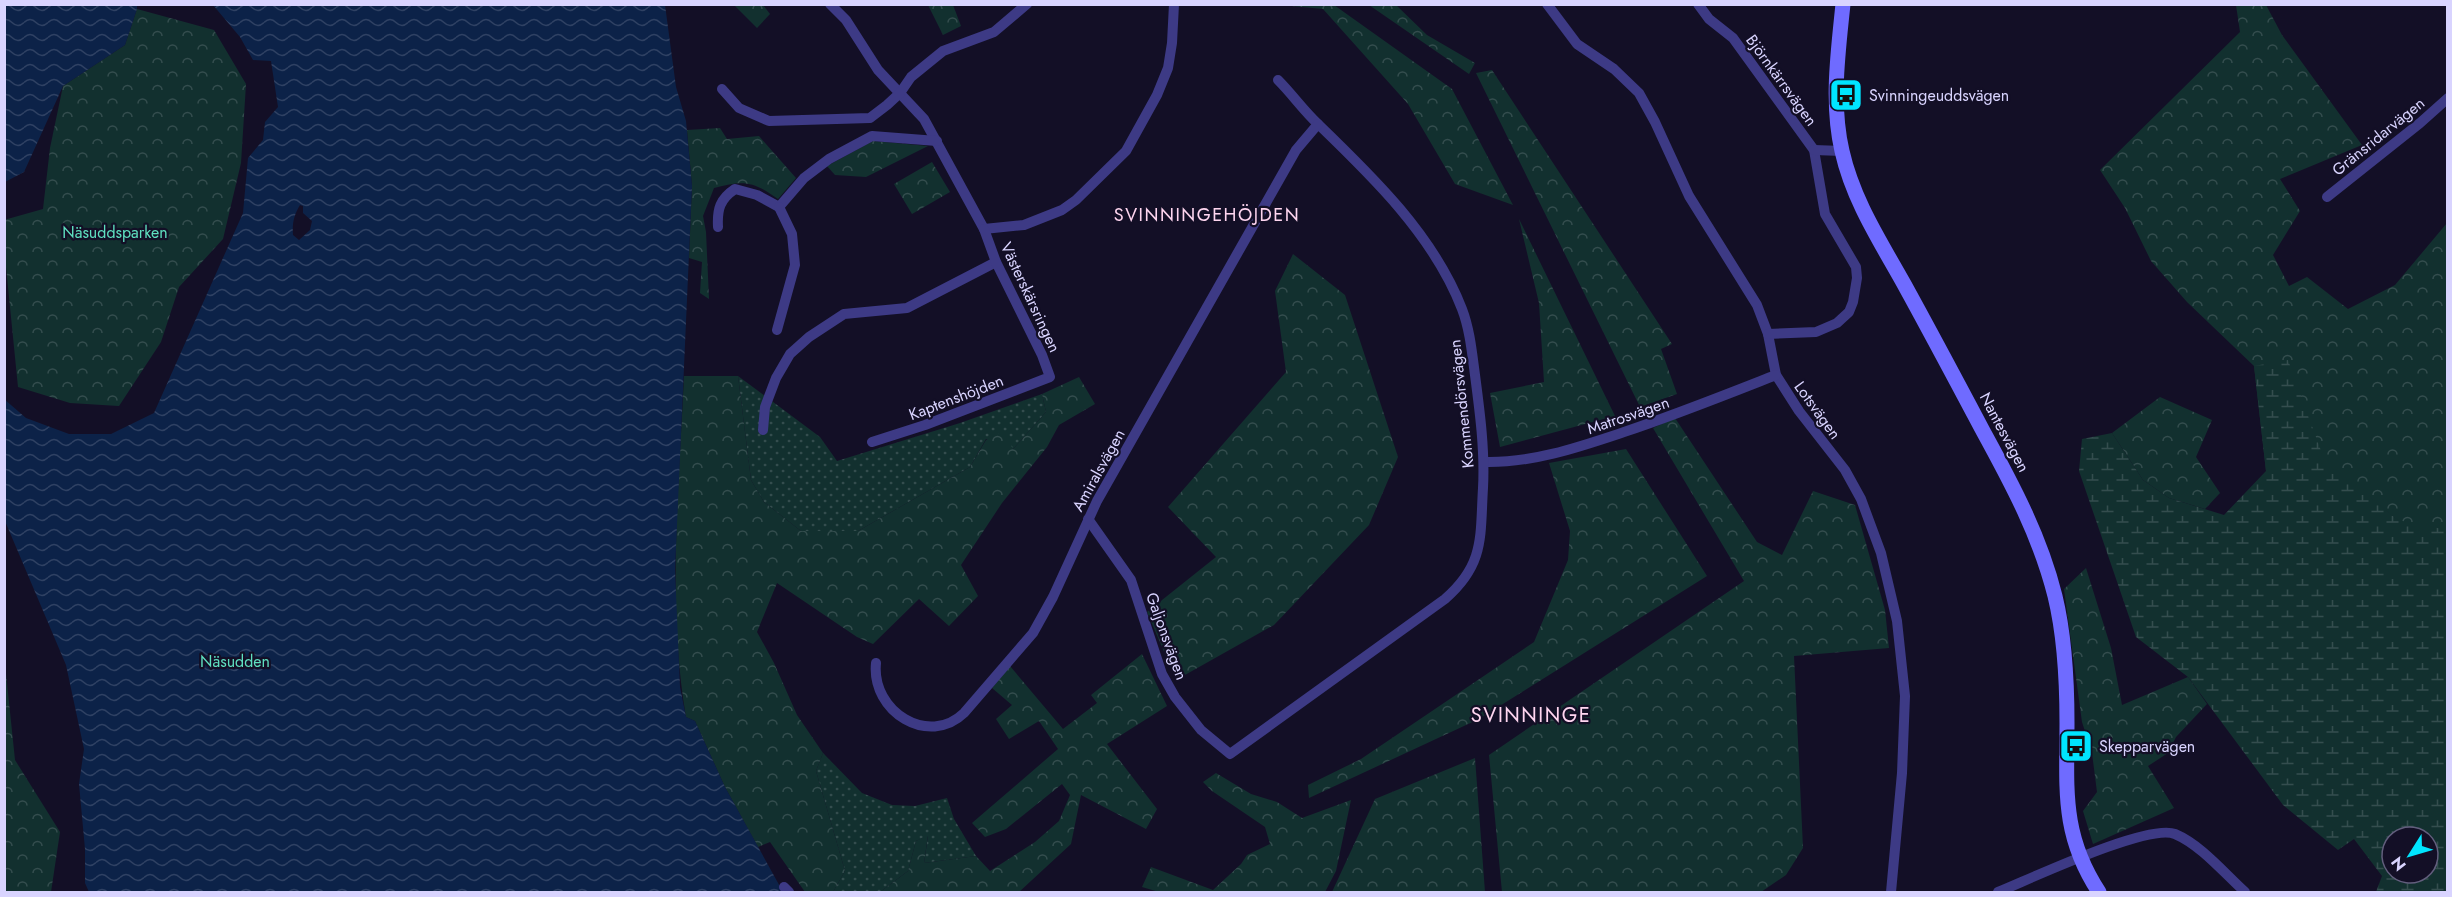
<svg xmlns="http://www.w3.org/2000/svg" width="2452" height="897" font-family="Jost,sans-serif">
  <defs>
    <pattern id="grass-dots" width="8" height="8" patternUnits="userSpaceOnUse" patternTransform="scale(1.5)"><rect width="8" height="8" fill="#12302f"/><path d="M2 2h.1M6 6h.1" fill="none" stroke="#344d4e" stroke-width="1.8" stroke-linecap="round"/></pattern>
    <pattern id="forest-crowns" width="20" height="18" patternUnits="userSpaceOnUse" patternTransform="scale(1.5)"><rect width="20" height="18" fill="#12302f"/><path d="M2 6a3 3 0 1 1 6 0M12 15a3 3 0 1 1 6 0" fill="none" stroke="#344d4e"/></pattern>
    <pattern id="wetland-marsh" width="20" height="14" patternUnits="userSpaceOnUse" patternTransform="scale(1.5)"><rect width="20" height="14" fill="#12302f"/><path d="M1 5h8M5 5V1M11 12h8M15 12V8" fill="none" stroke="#344d4e"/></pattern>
    <pattern id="water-waves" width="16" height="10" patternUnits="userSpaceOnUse" patternTransform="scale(1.5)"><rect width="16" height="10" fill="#0c2248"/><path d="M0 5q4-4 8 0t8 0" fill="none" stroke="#2f4163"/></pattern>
  </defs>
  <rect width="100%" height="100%" fill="#130f26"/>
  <!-- grass -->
  <g fill="url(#grass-dots)">
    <polygon points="738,376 820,437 837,461 960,423 1042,394 1046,412 1013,449 986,439 970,467 858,531 801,531 764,502 751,480"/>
    <polygon points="823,753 862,793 892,805 915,806 947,798 954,819 976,856 924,863 928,836 916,841 908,871 880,892 833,892 845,871 816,771"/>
  </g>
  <!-- forest -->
  <g fill="url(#forest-crowns)">
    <polygon points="734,5 763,5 770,14 757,28"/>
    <polygon points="928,5 953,5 961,26 943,35"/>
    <polygon points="1281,5 1334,5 1452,89 1513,205 1455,184 1408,104 1323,9"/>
    <polygon points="1369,5 1396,5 1427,35 1475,63 1469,74"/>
    <polygon points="2236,5 2266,5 2282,35 2362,145 2280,179 2300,211 2273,255 2289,286 2307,277 2348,309 2395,285 2447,223 2447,560 2358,488 2266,471 2254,366 2187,302 2151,261 2125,208 2100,170 2240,32"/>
    <polygon points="137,9 214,30 246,84 241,163 223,239 179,287 161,342 119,406 70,403 18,387 5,257 4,220 43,209 50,148 63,86 125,45"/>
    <polygon points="1492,70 1672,344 1661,349 1677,394 1640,407 1476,73"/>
    <path d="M 720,128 L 727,139 L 759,136 L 796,178 L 778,199 C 753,181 744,180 714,188 L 703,216 L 706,232 L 709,299 L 700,293 L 702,262 L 689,258 L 692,186 L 687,130 Z"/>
    <polygon points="873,141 928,146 866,177 835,175 827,166"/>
    <polygon points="932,162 950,192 912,214 894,184"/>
    <polygon points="1519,219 1615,416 1500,447 1490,393 1544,382 1539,303"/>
    <polygon points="1293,254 1345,295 1398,457 1369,525 1274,625 1176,680 1147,612 1216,557 1168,507 1286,372 1275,291"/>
    <path d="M 684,376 L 738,376 L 751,480 L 764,502 L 801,531 L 858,531 L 970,467 L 986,440 L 1003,431 L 1013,449 L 1046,412 L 1042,394 L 1079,377 L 1095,404 L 1059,425 L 1047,447 L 1002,503 L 961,565 L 978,596 L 949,626 L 919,599 L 873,644 L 857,637 L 777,583 L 757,632 L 774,663 L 797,715 L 823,753 L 816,771 L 845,871 L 833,892 L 805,892 L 770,842 L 758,847 L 725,787 L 695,721 L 686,717 C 667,605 679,489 684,376 Z"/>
    <polygon points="2160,397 2212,420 2196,457 2220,493 2205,509 2169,498 2143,480 2112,433"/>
    <polygon points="1675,418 1757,542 1782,555 1813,491 1855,505 1885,610 1889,648 1794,656 1803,848 1786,875 1761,892 1502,892 1489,755 1744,581 1653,428"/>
    <polygon points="1626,449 1707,576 1479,719 1309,798 1308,785 1361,759 1534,642 1568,560 1570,531 1549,463"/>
    <polygon points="2086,568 2111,648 2122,705 2188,677 2207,704 2176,737 2168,753 2148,766 2174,808 2093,844 2083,811 2097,792 2092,753 2082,722 2064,589"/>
    <polygon points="1142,654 1167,706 1107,744 1157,809 1146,829 1081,795 1071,844 1019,892 880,892 908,871 916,841 928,835 924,863 976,856 990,871 1035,842 1059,821 1070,795 1062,784 1006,829 985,837 972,823 1058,749 1039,721 1009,739 996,719 1012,705 992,688 1010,666 1063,729 1097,703 1091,695"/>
    <polygon points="5,664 15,760 60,832 51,892 5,892"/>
    <polygon points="1475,758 1485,892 1332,892 1375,799"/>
    <polygon points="1216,773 1251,794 1277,802 1302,818 1351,800 1336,871 1325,892 1159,892 1142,887 1151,867 1213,890 1241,864 1247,855 1270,844 1265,827 1212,791 1203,782"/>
  </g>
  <!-- wetland -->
  <path fill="url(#wetland-marsh)" fill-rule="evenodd" d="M 2288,360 L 2324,459 L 2398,520 L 2447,530 L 2447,892 L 2376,892 L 2382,876 L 2354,839 L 2338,850 L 2283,805 L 2188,677 L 2136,637 L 2079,471 L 2082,439 L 2112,433 L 2143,480 L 2169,498 L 2224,515 L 2266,471 L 2254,366 ZM 2392,837 L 2428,837 L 2428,873 L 2392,873 Z"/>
  <!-- water -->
  <g fill="url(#water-waves)" fill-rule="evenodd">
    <polygon points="5,4 137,4 137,9 125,45 63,86 24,172 5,182"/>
    <path d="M 213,5 L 665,5 L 676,87 L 686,121 L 692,186 L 675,570 L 680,687 L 686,717 L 695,721 L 725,787 L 783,892 L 89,892 L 85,883 L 85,849 L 79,784 L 84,749 L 66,665 L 5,521 L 4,399 L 26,418 L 69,434 L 111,434 L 154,413 L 243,213 L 248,158 L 263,140 L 265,122 L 278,107 L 271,61 L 253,60 L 240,37 ZM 300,205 L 303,206 L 303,213 L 312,221 L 310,230 L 299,240 L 293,235 C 292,223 294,215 300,205 Z"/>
  </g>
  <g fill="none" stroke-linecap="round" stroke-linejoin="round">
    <!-- street -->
    <g stroke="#3d3a85" stroke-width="10">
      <polyline points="830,4 846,20 878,70 924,119 984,229 1024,225 1062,210 1076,200 1126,151 1157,95 1168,68 1172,43 1174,4"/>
      <polyline points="1547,4 1577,44 1614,69 1639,93 1655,122 1689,196 1757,305 1768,334 1776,375 1799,411 1845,470 1861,499 1881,553 1897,621 1905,696 1902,773 1891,892"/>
      <polyline points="1698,4 1709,19 1733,38 1814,150 1825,214 1856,267 1857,278 1853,302 1849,312 1837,323 1816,332 1768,334"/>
      <polyline points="722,89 739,108 769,121 870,118 887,105 900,93 911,77 943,51 994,32 1027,4"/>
      <polyline points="1814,150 1842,151"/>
      <polyline points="2327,197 2420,123 2448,98"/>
      <path d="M 718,227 C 717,209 720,199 735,189 L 757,195 L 779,207 L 804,178 L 829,159 L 872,136 L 937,141"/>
      <polyline points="777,330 795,265 792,234 779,207"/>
      <polyline points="763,430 765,407 776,378 790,354 809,337 844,314 907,308 996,262"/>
      <polyline points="872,442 925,425 1050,377 1042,355 996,262 984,229"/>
      <path d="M 1485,462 C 1533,463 1579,447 1624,432 C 1675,415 1725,395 1776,375"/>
      <path d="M 1088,519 L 1131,580 L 1162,674 L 1175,697 L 1201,730 L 1230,754 L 1445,599 C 1485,564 1480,537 1483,488 C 1485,451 1480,413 1475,375 C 1472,353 1470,330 1462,309 C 1434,236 1373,177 1318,124 C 1304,111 1292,94 1278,80"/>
      <path d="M 876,663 C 871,712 929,747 964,713 L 1033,633 L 1053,597 L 1097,501 L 1296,150 L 1318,124"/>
      <polyline points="784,887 789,892"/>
      <path d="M 1998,892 C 2028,880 2148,823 2175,834 C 2201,845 2224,873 2245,892"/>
    </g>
    <!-- secondary -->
    <path stroke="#6f6bff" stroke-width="15" d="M 1843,4 C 1838,53 1831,103 1842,151 C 1853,200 1880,241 1904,284 C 1931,333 1957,382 1983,431 C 2012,484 2040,536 2055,596 C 2065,637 2067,681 2067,723 C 2067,789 2061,834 2099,892"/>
  </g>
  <!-- icons -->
  <defs>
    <g id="bus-square" transform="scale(1.725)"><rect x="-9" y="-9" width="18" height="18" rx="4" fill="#00e5ff" stroke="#130f26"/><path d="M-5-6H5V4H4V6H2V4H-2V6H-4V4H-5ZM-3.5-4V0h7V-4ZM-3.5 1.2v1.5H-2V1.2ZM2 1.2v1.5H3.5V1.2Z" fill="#111"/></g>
  </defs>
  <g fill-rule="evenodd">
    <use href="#bus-square" x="1846" y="95"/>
    <use href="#bus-square" x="2076" y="746"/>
  </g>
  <g text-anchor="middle" stroke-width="4.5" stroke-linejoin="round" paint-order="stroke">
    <!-- street labels -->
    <g font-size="16" fill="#d9d4ff" stroke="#130f26">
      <text transform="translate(1782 80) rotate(54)" y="6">Björnkärrsvägen</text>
      <text transform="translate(2378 136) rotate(-39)" y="6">Gränsridarvägen</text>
      <text transform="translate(1031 297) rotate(65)" y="6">Västerskärsringen</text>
      <text transform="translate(956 397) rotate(-21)" y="6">Kaptenshöjden</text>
      <text transform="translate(1461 404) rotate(-96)" y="6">Kommendörsvägen</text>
      <text transform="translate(1818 410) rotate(54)" y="6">Lotsvägen</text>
      <text transform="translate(1628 415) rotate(-19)" y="6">Matrosvägen</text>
      <text transform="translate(2005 432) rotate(62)" y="6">Nantesvägen</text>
      <text transform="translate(1098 470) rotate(-61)" y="6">Amiralsvägen</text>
      <text transform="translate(1167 636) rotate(70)" y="6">Galjonsvägen</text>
    </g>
    <!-- poi labels -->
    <g font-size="16" fill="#d9d4ff" stroke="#130f26" text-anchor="start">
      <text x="1869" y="101">Svinningeuddsvägen</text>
      <text x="2099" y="752">Skepparvägen</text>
    </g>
    <!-- park labels -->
    <g font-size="16" fill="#5fe0c0" stroke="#130f26">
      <text x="115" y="238">Näsuddsparken</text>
      <text x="235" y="667">Näsudden</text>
    </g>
    <!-- neighbourhood labels -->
    <g font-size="18" letter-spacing="1.5" fill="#ffd6f0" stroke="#130f26">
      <text x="1207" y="221">SVINNINGEHÖJDEN</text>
    </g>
    <!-- quarter labels -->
    <g font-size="20" letter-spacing="1.5" fill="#ffd6f0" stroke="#130f26">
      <text x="1531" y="722">SVINNINGE</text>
    </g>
  </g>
  <!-- border -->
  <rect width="2452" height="897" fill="none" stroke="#d9d4ff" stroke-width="12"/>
  <!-- north arrow -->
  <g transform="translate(2410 855) rotate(233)"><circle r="28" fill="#130f26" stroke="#625e7d" stroke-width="1.5"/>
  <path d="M0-4.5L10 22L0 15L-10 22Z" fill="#00e5ff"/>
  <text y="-9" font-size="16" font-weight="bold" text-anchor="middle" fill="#d9d4ff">N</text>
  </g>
</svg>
